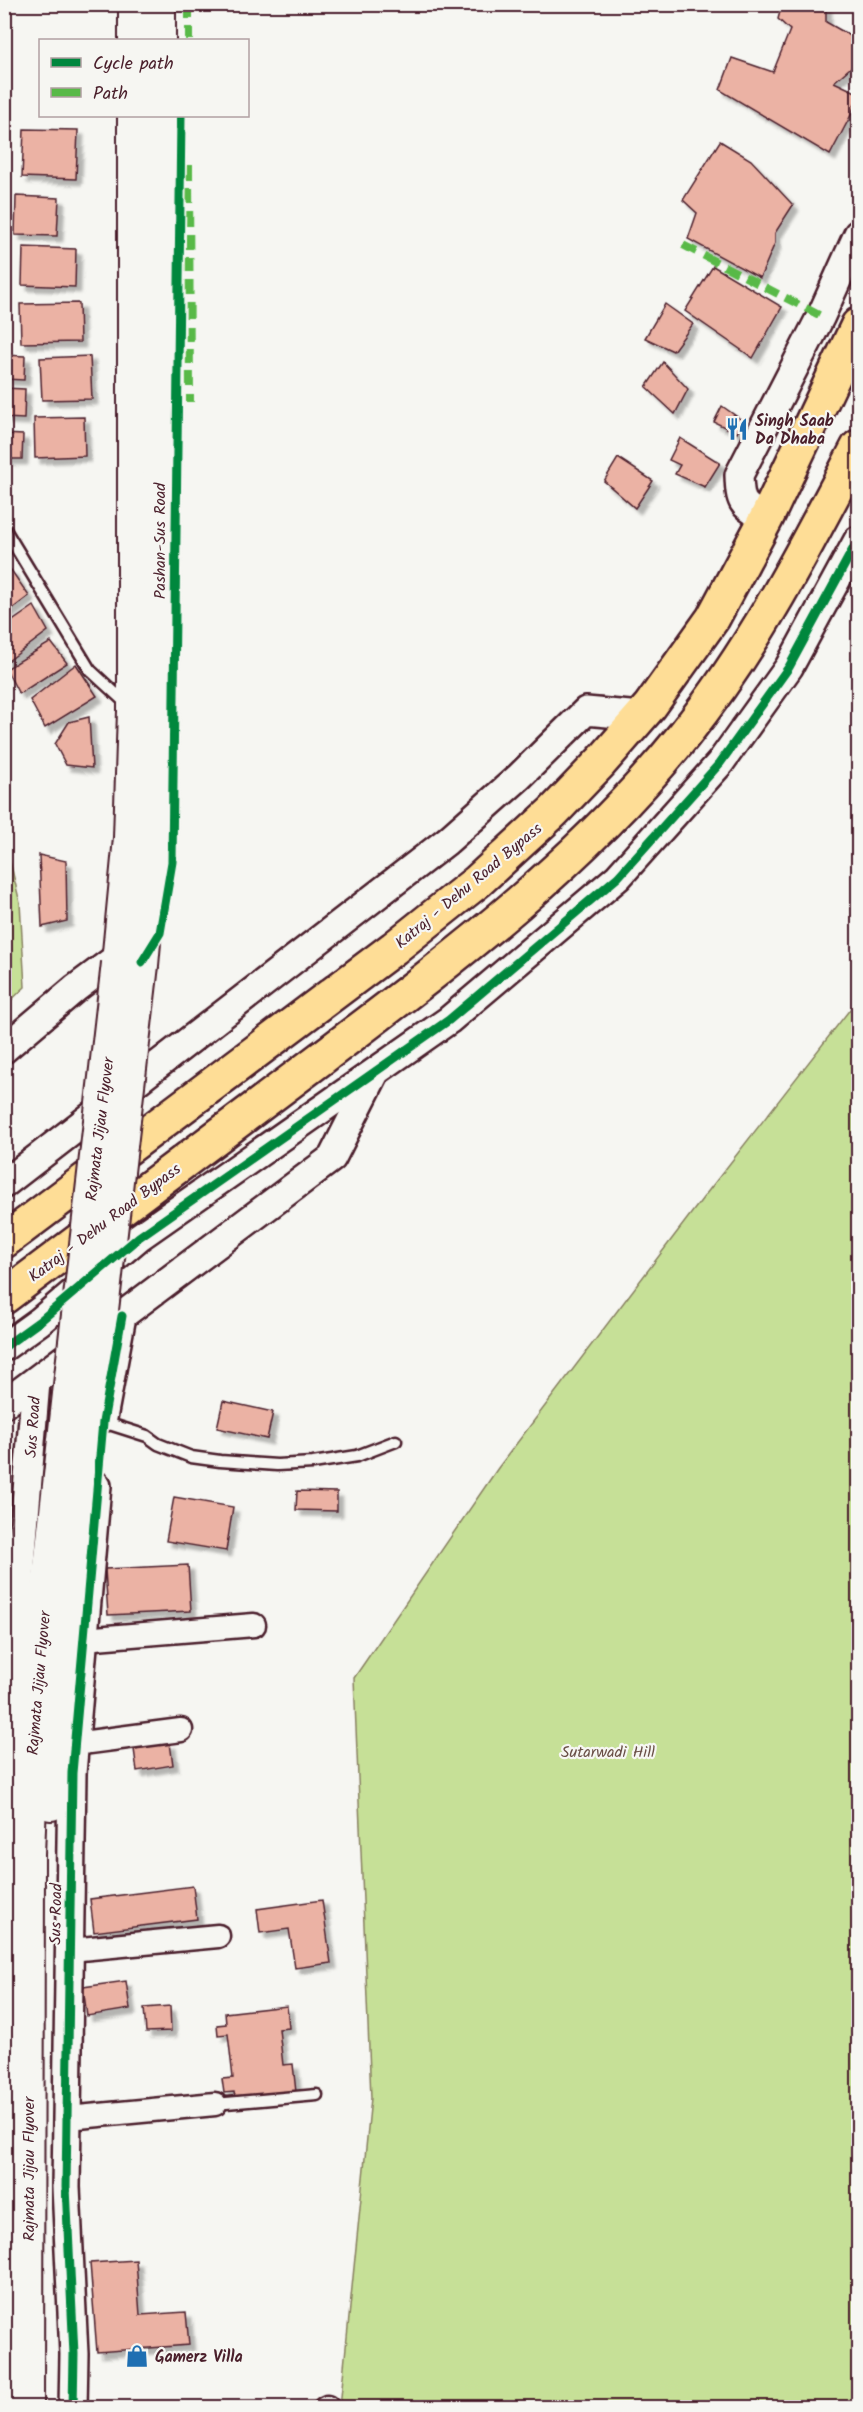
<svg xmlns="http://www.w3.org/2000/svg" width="863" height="2412" font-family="Kalam,sans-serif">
  <defs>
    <filter id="shadow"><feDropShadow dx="5.5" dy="5.5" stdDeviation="1.5" flood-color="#0004"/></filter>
  </defs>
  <rect width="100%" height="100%" fill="#f6f6f2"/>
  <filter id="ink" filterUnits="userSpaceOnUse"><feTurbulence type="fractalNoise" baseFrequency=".0167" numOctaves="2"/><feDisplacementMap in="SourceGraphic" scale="12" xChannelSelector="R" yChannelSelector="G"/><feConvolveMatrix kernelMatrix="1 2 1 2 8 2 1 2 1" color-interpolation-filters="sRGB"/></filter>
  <g filter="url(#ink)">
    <!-- green -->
    <g fill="#c6e097" stroke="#888061" stroke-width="1.5">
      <polygon points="4,836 20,903 25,987 5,1006"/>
      <polygon points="858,999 858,2407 340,2407 371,2098 354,1678 498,1468 706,1194"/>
    </g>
    <!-- building -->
    <g fill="#ebb2a4" stroke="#4a1f2b" stroke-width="1.5" filter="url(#shadow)">
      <polygon points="782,4 826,4 826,22 858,40 857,62 834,82 858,93 858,96 851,115 830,155 720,90 732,58 773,72 790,30 778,19"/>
      <polygon points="24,129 78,130 76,179 22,177"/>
      <polygon points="720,141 751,160 793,205 775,233 775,243 760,278 688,239 697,213 683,200"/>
      <polygon points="16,196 59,198 57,236 15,235"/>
      <polygon points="23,247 76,249 75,287 22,285"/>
      <polygon points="713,266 782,307 753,358 685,311"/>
      <polygon points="79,303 80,342 21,343 20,304"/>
      <polygon points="665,304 693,324 673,351 645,338"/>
      <polygon points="4,355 25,356 24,380 4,379"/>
      <polygon points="90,356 92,399 42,400 40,358"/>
      <polygon points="663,362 688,389 675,414 646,387"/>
      <polygon points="4,388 25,389 24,419 4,418"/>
      <polygon points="722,406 743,421 737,433 714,422"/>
      <polygon points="84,417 85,456 35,458 34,418"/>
      <polygon points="4,434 23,435 22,459 4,459"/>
      <polygon points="680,438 720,463 705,487 675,474 680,465 669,460"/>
      <polygon points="618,458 653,481 635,508 604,481"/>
      <polygon points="11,570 29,596 4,615 4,575"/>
      <polygon points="34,606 48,631 4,664 4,627"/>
      <polygon points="51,642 67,663 19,694 6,669"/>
      <polygon points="76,664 97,696 45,728 30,700"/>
      <polygon points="89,717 92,768 66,765 55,744 69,722"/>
      <polygon points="39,855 66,861 67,921 42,927"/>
      <polygon points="223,1401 273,1412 267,1439 217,1428"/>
      <polygon points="297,1491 337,1492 337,1511 296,1510"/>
      <polygon points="174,1497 233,1507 226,1551 166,1541"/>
      <polygon points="188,1565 191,1611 108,1615 105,1569"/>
      <polygon points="170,1743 173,1765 137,1771 134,1749"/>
      <polygon points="193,1886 197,1919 94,1932 90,1899"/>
      <polygon points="322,1900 331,1963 295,1968 289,1929 260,1933 257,1909"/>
      <polygon points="126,1981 130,2009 87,2016 83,1987"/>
      <polygon points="170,2006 171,2031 146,2032 144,2008"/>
      <polygon points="287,2006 289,2028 279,2029 283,2065 293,2064 296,2092 235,2098 234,2092 224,2093 222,2079 233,2078 228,2034 218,2035 217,2025 226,2024 225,2013"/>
      <polygon points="136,2260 140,2315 186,2312 189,2345 97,2352 90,2263"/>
    </g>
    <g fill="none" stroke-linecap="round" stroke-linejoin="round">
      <!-- service casing -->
      <g stroke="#4a1f2b" stroke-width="15">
        <g id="service">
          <polyline points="4,528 90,670 128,705"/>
          <polyline points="103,1422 147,1436 158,1444 191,1457 220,1461 277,1465 313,1463 357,1456 396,1441"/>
          <polyline points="215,2104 317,2095"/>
        </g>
      </g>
      <!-- minor casing -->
      <g stroke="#4a1f2b" stroke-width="27">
        <g id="minor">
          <polyline points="83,1639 254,1625"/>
          <polyline points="74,1744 181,1730"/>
          <polyline points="70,1950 218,1936"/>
          <polyline points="68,2118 215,2104"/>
          <polyline points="325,2408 327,2407"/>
        </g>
      </g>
      <!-- tertiary casing -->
      <g stroke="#4a1f2b" stroke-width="32">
        <g id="tertiary">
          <path d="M 766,519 C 742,504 740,505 739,475 L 821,316 L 858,234"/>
          <polyline points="4,1049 76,988 119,956"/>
          <polyline points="4,1184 447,841 519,777 586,711 641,716"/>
          <polyline points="4,1347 40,1321 139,1237 449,1020 618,877 720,763 789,667 858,540"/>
          <polyline points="4,1404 332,1158 374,1075"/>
          <polyline points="103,1418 122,1316"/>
          <polyline points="9,2408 5,2220 8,1721 36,1382"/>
          <polyline points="73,2408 74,2354 66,2187 72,1773 97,1486"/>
        </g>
      </g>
      <!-- secondary casing -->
      <g stroke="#4a1f2b" stroke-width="36">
        <g id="secondary">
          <polyline points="135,4 135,40"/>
          <polyline points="159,40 159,4"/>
          <polyline points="118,963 130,838 134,711 134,116"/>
          <polyline points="142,965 156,807 160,701 159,116"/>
          <polyline points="51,1804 56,1709 92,1396"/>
          <polyline points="27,2408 28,1855 33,1722 69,1394"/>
        </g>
      </g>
      <!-- trunk casing -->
      <g stroke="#4a1f2b" stroke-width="38">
        <g id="trunk">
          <polyline points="4,1241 394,948 478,881 553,812 601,762 650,706 713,618 766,519 858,325"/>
          <path d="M 4,1297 C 111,1217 217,1137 323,1057 C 454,958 580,864 684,735 C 755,647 806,546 858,447"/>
        </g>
      </g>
      <!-- service -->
      <use href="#service" stroke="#f6f6f2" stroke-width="10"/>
      <!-- minor -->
      <use href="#minor" stroke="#f6f6f2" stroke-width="22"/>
      <!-- tertiary -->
      <use href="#tertiary" stroke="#f6f6f2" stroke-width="27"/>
      <!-- secondary -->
      <use href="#secondary" stroke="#f6f6f2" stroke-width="32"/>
      <!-- trunk -->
      <use href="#trunk" stroke="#fedd96" stroke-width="33"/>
      <!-- secondary-bridge casing -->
      <g stroke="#4a1f2b" stroke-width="36" stroke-linecap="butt">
        <g id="secondary-bridge">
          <polyline points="69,1394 118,963"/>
          <polyline points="92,1396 142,965"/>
        </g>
      </g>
      <!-- secondary-bridge -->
      <use href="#secondary-bridge" stroke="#f6f6f2" stroke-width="32"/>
      <!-- quiet -->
      <g stroke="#58b947" stroke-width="8" stroke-dasharray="15 8" stroke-linecap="butt">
        <polyline points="189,4 189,40"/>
        <polyline points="854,4 858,6"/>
        <polyline points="691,10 697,4"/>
        <polyline points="189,165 190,402"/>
        <polyline points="683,245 821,316"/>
      </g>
      <!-- cycleway casing -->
      <g stroke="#f6f6f2" stroke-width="13">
        <g id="cycleway">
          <polyline points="142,962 160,933 172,862 181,116"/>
          <polyline points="4,1347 40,1321 139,1237 449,1020 618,877 720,763 789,667 858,540"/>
          <polyline points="73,2408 74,2354 66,2187 72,1773 103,1422 122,1316"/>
        </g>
      </g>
      <!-- cycleway -->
      <use href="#cycleway" stroke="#00873e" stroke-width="9"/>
    </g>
  </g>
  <!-- icons -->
  <defs>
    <g id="restaurant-bare" transform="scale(1.8)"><path d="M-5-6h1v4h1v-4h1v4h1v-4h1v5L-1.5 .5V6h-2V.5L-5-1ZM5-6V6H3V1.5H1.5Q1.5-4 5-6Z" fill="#1f6fb2" stroke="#f6f6f2" stroke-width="2.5" paint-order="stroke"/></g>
    <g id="shop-bare" transform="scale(1.8)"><path d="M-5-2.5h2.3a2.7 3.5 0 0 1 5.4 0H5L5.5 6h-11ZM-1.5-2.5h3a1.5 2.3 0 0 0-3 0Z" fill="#1f6fb2" stroke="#f6f6f2" stroke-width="2.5" paint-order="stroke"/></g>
  </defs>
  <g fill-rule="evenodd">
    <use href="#restaurant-bare" x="737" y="429"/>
    <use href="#shop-bare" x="137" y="2356"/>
  </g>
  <g text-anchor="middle" stroke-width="4.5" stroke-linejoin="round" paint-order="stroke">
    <!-- poi labels -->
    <g font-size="16" font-weight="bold" fill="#4a1f2b" stroke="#f6f6f2" text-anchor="start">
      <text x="755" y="426">Singh Saab<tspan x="755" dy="18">Da Dhaba</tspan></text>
      <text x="155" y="2362">Gamerz Villa</text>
    </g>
    <!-- street labels -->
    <g font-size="16" fill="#4a1f2b" stroke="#f6f6f2">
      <text transform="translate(159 541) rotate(-90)" y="6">Pashan-Sus Road</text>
      <text transform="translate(468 885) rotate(-40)" y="6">Katraj - Dehu Road Bypass</text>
      <text transform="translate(99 1129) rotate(-83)" y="6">Rajmata Jijau Flyover</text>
      <text transform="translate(104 1222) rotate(-37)" y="6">Katraj - Dehu Road Bypass</text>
      <text transform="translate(32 1427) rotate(-86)" y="6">Sus Road</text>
      <text transform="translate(38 1683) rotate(-85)" y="6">Rajmata Jijau Flyover</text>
      <text transform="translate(55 1914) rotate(-89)" y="6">Sus Road</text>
      <text transform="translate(28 2169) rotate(-90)" y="6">Rajmata Jijau Flyover</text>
    </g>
    <!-- park labels -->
    <g font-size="16" fill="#694f46" stroke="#f6f6f2">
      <text x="608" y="1757">Sutarwadi Hill</text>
    </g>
  </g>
  <!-- margin -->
  <rect width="863" height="2412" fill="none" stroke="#f6f6f2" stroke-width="24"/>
  <rect x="12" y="12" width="839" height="2388" fill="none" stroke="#4a1f2b" stroke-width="2" filter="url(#ink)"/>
  <!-- legend -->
  <rect x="39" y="39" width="210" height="78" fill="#f6f6f2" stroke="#b1a0a2" stroke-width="1.5"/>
  <rect x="51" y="58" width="30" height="9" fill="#00873e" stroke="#b1a0a2" stroke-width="1.5"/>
  <text x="93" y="69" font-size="18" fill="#4a1f2b">Cycle path</text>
  <rect x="51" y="88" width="30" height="9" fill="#58b947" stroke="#b1a0a2" stroke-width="1.5"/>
  <text x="93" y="99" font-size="18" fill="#4a1f2b">Path</text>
</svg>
